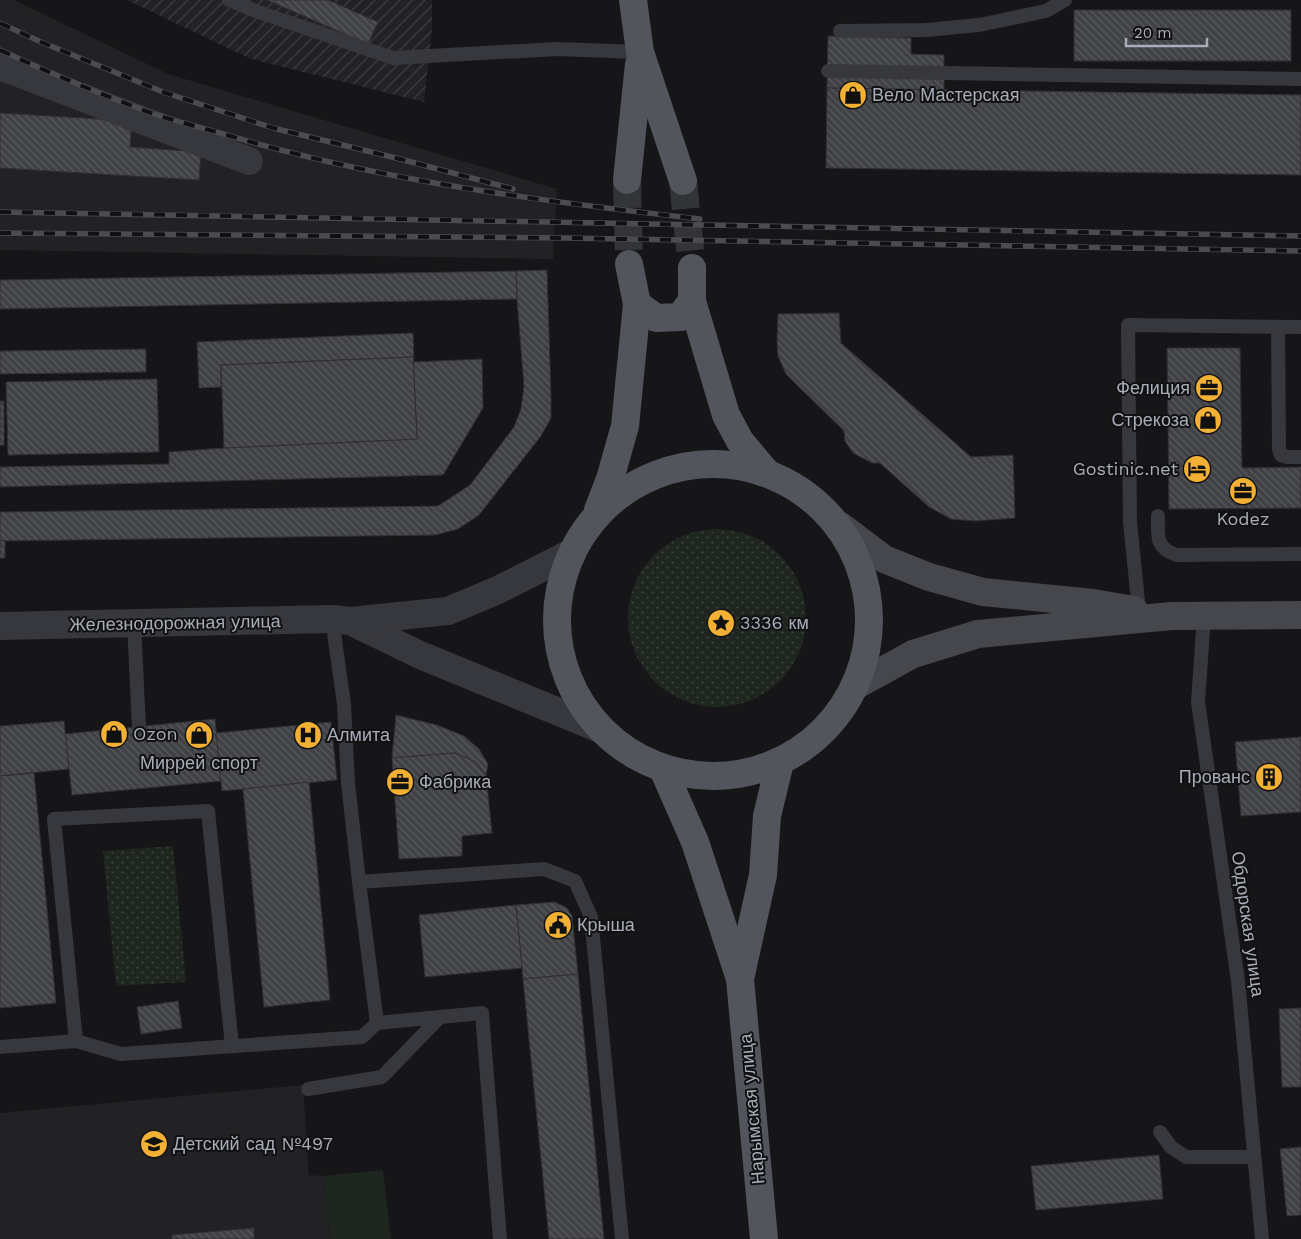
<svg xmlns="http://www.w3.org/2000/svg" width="1301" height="1239" font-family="'Work Sans',sans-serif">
  <defs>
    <pattern id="industrial-furrows" width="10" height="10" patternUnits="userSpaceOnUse" patternTransform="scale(1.25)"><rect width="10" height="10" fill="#222225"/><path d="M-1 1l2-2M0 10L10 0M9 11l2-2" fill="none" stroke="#3f3f43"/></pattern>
    <pattern id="grass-dots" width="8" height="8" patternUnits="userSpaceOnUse" patternTransform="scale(1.25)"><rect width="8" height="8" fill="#1e261f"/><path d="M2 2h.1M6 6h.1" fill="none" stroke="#3c433d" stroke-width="1.8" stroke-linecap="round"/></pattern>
    <pattern id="building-back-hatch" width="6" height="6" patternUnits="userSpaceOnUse" patternTransform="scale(1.25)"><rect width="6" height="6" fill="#404145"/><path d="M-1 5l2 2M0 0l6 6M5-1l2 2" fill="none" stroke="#595a5e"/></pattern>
  </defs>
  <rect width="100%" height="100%" fill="#161618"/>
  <!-- built -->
  <g fill="#222225">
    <polygon points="0,0 14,0 168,74 557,189 553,259 0,250"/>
    <polygon points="303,1085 309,1175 323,1176 330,1239 0,1239 0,1113"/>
  </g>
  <!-- industrial -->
  <polygon fill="url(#industrial-furrows)" points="127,0 432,0 432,29 424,102 251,59"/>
  <!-- grass -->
  <g fill="url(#grass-dots)">
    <circle cx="717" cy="618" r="89"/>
    <polygon points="173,846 186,982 116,986 103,851"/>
  </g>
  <!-- pitch -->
  <polygon fill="#1e261f" points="383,1170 391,1239 330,1239 323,1176"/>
  <!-- building -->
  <g fill="url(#building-back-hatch)" stroke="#303034">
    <polygon points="267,0 328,0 378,22 368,44"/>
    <rect x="1074" y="10" width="217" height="51"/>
    <polygon points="828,36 911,38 911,54 944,55 944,90 827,88"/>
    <polygon points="827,88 1301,95 1301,175 826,168"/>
    <polygon points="0,113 132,121 130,147 201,152 199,180 0,168"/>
    <polygon points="547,270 551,397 551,418 541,436 479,515 458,529 435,535 0,541 0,512 438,506 470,485 514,427 521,409 524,386 517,299 516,271"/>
    <polygon points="516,271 517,299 0,309 0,280"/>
    <polygon points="839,313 841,343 971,457 1013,455 1015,518 975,521 951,519 929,507 880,463 872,463 853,453 845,441 844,431 786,374 778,356 777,341 778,314"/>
    <polygon points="413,333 414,362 482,359 483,408 443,475 0,487 0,467 169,464 169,452 224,448 417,439 413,357 221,365 221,387 199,388 197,342"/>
    <polygon points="1167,348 1240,348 1242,468 1301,467 1301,508 1169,509"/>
    <polygon points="146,349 146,372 0,374 0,351"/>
    <polygon points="413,357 417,439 224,448 221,365"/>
    <polygon points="157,379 159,452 8,455 6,382"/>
    <rect x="0" y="401" width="4" height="44"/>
    <rect x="0" y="541" width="5" height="17"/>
    <polygon points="396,715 437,725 464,736 479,749 488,764 486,775 476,762 455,753 392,758"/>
    <polygon points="215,719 221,781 72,795 65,734"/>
    <polygon points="64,721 69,769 0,776 0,726"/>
    <polygon points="331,722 337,780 222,791 216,733"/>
    <polygon points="1301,737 1301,812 1241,816 1235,742"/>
    <polygon points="455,753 476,762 486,775 492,833 462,836 462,856 399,859 392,758"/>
    <polygon points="34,773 56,1003 0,1008 0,776"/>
    <polygon points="309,782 330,1000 264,1007 243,789"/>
    <polygon points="555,902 567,908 572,916 578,974 523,979 516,905"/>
    <polygon points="516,905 522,968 425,977 419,915"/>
    <polygon points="578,974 604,1239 549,1239 523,979"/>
    <polygon points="178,1001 182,1028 141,1034 137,1007"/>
    <polygon points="1301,1008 1301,1087 1282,1087 1279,1009"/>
    <polygon points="1301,1147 1301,1215 1287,1216 1280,1149"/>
    <polygon points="1159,1155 1163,1199 1036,1210 1031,1166"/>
    <polygon points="254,1228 254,1239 172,1239 172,1235"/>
  </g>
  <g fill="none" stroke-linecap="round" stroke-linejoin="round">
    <!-- primary-tunnel -->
    <g stroke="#333438" stroke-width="28" stroke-dasharray="28 14" stroke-linecap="butt">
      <polyline points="627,180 629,264"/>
      <polyline points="683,181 692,268"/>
    </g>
    <!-- service -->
    <g stroke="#37383d" stroke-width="14">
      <polyline points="229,0 256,11 393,58 557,49 640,52"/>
      <polyline points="840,31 926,30 979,25 1046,11 1065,0"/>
      <polyline points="828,71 1301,79"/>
      <polyline points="1278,327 1279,449 1281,455 1287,457 1301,457"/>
      <path d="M 1158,516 C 1158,536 1155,548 1177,555 L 1301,554"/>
      <polyline points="1139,611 1130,522 1128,325 1301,327"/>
      <polyline points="1204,616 1198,702 1238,981 1262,1239"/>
      <polyline points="134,624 139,727"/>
      <polyline points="359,882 544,869 575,881 591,917 622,1239"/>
      <polyline points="377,1023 482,1013 500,1239"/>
      <polyline points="76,1041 54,819 208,811 232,1046"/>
      <polyline points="0,1047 76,1041 121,1054 362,1037 377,1023 359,882 348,783 344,704 332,619"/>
      <polyline points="308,1089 382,1077 440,1017"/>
      <polyline points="1160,1132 1171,1147 1186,1157 1254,1157"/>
    </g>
    <!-- minor -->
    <polyline stroke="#37383d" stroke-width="28" points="0,66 249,161"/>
    <!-- tertiary -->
    <g stroke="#37383d" stroke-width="28">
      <polyline points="350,621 420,655 598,728"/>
      <polyline points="0,626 332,619 350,621 448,611 498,590 569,554"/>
    </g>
    <!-- secondary -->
    <g stroke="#45474d" stroke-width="28">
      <polyline points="839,525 884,559 929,577 983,592 1093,603 1134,610"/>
      <polyline points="855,686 913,654 978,634 1172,616 1301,615"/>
    </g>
    <!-- primary -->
    <g stroke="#53555c" stroke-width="28">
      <polyline points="633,0 640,52 683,181"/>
      <polyline points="627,180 639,64"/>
      <polyline points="692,268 692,301 726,415 740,441 766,472"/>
      <polyline points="637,304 656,318 680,317 692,301"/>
      <circle cx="713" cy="620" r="156"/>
      <polyline points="598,510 610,479 625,426 637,304 629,264"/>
      <polyline points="663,769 695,842 740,979 764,1239"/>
      <polyline points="740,979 763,875 767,816 780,762"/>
    </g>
    <!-- rail casing -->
    <g stroke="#4a4c52" stroke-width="5.5">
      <g id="rail">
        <polyline points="0,23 41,42 163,92 273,128 400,159 513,189"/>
        <path d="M 0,50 C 50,73 102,95 154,114 C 178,122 203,128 227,135 C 381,181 540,201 700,219"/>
        <path d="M 0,212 C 434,219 867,229 1301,236"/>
        <polyline points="0,233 566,238 1301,251"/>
      </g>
    </g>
    <!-- rail -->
    <use href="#rail" stroke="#111113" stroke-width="4" stroke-dasharray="11" stroke-linecap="butt"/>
  </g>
  <!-- icons -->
  <defs>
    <g id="shop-disc" transform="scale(1.4375)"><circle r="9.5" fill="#f2b134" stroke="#111113"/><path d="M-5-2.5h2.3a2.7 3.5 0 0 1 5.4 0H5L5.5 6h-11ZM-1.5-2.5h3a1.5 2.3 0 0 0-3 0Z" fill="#111"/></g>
    <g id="office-disc" transform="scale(1.4375)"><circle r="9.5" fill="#f2b134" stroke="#111113"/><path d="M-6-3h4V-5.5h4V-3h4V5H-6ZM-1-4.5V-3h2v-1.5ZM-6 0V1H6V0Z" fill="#111"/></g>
    <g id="hotel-disc" transform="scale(1.4375)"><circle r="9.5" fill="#f2b134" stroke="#111113"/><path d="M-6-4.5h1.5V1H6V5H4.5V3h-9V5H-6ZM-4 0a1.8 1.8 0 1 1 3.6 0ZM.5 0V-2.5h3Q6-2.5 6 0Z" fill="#111"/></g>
    <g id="sight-disc" transform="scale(1.4375)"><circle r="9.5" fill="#f2b134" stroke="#111113"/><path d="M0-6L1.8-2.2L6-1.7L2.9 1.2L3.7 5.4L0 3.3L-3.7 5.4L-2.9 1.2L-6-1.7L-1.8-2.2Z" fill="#111"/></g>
    <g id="hospital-disc" transform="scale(1.4375)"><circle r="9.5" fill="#f2b134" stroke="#111113"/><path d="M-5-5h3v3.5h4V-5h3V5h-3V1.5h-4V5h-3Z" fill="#111"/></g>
    <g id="building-disc" transform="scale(1.4375)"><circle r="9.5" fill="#f2b134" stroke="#111113"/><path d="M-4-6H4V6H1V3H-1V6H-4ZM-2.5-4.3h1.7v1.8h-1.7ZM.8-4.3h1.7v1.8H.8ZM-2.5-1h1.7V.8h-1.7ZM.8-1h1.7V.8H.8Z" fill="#111"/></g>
    <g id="civic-disc" transform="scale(1.4375)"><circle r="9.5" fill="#f2b134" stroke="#111113"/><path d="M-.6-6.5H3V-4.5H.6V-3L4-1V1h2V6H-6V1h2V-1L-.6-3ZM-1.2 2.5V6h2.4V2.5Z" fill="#111"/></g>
    <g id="school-disc" transform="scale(1.4375)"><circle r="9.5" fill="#f2b134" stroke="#111113"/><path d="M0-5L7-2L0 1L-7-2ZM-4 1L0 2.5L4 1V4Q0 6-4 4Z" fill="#111"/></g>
  </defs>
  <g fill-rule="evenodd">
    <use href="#shop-disc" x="853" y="95"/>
    <use href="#office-disc" x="1209" y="388"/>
    <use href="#shop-disc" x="1208" y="420"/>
    <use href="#hotel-disc" x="1197" y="469"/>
    <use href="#office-disc" x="1243" y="491"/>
    <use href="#sight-disc" x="721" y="623"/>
    <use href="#shop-disc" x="114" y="734"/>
    <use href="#shop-disc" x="199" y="735"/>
    <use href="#hospital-disc" x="308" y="735"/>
    <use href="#building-disc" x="1269" y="777"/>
    <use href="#office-disc" x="400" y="782"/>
    <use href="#civic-disc" x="558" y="925"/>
    <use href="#school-disc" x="154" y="1144"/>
  </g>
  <g text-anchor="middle" stroke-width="4" stroke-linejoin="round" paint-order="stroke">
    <!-- poi labels -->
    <g font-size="18" fill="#a8adb8" stroke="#111113" text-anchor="start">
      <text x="872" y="101">Вело Мастерская</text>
      <text x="1190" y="394" text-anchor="end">Фелиция</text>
      <text x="1189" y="426" text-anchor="end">Стрекоза</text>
      <text x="1178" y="475" text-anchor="end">Gostinic.net</text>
      <text x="1243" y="525" text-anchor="middle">Kodez</text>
      <text x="740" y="629">3336 км</text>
      <text x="133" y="740">Ozon</text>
      <text x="327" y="741">Алмита</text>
      <text x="199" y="769" text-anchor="middle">Миррей спорт</text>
      <text x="1250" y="783" text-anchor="end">Прованс</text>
      <text x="419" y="788">Фабрика</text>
      <text x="577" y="931">Крыша</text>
      <text x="173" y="1150">Детский сад №497</text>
    </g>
    <!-- street labels -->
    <g font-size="18" fill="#a8adb8" stroke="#111113">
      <text transform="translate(175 623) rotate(-1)" y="6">Железнодорожная улица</text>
      <text transform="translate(1248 924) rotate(82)" y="6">Обдорская улица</text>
      <text transform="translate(752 1109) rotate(-95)" y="6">Нарымская улица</text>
    </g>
  </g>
  <!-- scale -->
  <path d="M1126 38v8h81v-8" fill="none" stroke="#a8adb8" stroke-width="2.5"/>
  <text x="1134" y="38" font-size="15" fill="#a8adb8" stroke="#111113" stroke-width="4" paint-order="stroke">20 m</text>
</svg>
